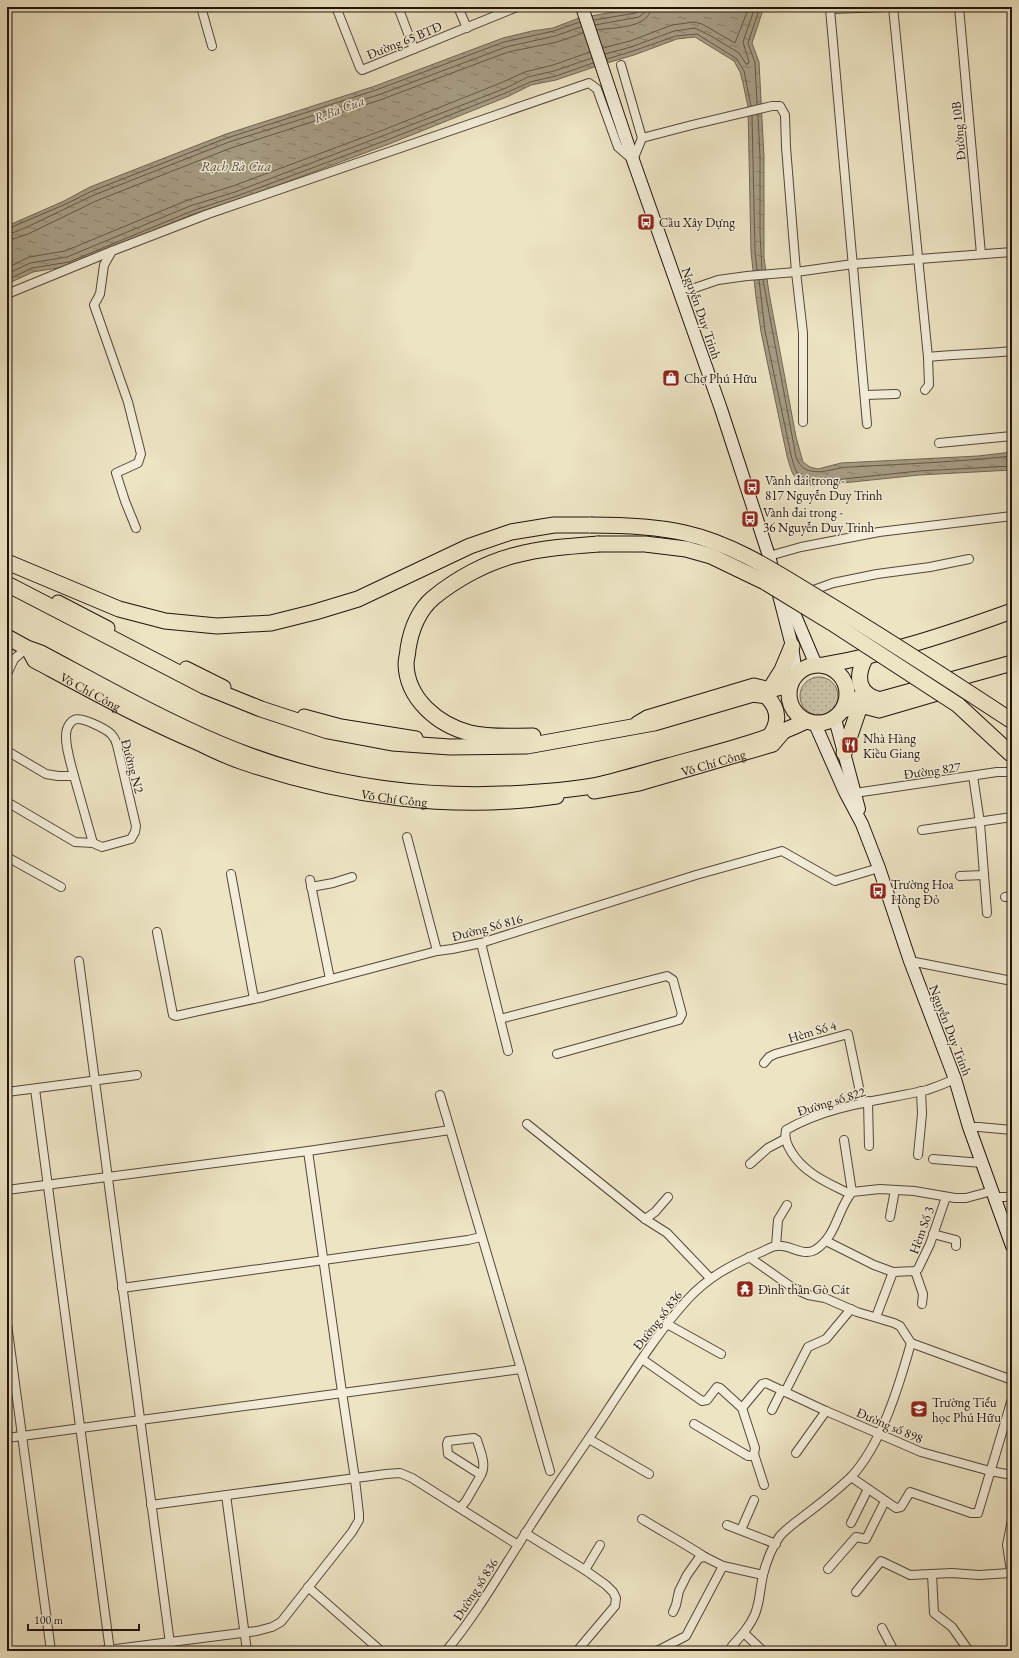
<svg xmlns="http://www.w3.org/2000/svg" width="1019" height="1658" font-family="'EB Garamond',serif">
  <defs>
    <pattern id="grass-dots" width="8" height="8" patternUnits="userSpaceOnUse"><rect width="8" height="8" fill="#cac0a5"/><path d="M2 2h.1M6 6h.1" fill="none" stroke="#ada48d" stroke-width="1.8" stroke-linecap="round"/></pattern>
    <pattern id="water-ripples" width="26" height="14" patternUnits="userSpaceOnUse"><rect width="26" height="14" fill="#a79d85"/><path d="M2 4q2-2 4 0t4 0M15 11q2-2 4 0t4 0" fill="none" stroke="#887f6b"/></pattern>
  </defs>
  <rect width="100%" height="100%" fill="#ede4c4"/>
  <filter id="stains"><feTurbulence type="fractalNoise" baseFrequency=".005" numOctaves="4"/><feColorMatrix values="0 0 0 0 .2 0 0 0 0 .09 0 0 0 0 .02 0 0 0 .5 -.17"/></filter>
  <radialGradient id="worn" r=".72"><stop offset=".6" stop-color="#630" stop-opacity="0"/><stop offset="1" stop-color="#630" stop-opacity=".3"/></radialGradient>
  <!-- grass -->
  <circle fill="url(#grass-dots)" stroke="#756a58" cx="819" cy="696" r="19"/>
  <!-- water -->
  <path fill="url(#water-ripples)" stroke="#716655" d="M 643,7 L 764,7 L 752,43 L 759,62 L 764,157 L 764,257 L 769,293 L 796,437 L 803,462 L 810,467 L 818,469 L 841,463 L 978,456 L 1012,452 L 1012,470 L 919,475 L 814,486 C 793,480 793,477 787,456 L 761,332 L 756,297 L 751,252 L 748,107 L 743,83 L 740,72 L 734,61 L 695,37 L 677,39 L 634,55 L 600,65 L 556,80 L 531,85 L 509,96 L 389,144 L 238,200 L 193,214 L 70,266 L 33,272 L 7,284 L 7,226 L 64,201 L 90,187 L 226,134 L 375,86 L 503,38 L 532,31 L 553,28 L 579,18 Z"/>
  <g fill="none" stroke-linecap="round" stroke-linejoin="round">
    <!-- shore -->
    <g stroke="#645848" stroke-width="1">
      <polyline points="594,20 636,13 639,10 640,7"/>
      <polyline points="595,25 639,17 644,13 645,7"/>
      <path d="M 597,30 C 614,27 650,29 651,7"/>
      <polyline points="603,48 630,41 672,25 694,22 702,24 735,43 749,7"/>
      <polyline points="605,54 631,47 674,31 695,28 711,36 739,53 746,64 748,64 749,62 743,42 755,7"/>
      <polyline points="607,59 633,51 676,36 697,34 737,59 744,71 751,106"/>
      <polyline points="757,104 755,63 748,43 760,7"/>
      <polyline points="758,115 760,157 760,233 762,270"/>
      <polyline points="752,116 755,252 757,270"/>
      <polyline points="7,229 66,204 92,191 227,138 376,90 504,42 554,31 580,22"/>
      <polyline points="7,235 25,228 94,195 229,142 378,95 506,47 555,36 581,27"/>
      <polyline points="7,241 28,234 96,201 231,148 380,100 508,52 557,42 583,33"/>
      <polyline points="7,268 29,257 65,251 188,200 233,186 383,130 503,82 525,72 553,65 590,52"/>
      <polyline points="7,274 30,263 67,257 190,206 235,192 385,135 506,88 528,77 554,71 592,58"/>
      <polyline points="7,280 32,268 69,262 192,211 237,196 387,140 508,92 530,82 556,76 593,63"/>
      <path d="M 759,280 L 765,331 L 791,455 C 796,473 796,477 815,482 L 919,471 L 1012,466"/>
      <path d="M 763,280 L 796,457 C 799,464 803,470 811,471 C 824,474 837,467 850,467 C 904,464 958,462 1012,456"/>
    </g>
    <!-- street casing -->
    <g stroke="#53473a" stroke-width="10">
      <g id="street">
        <polyline points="201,7 212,46"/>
        <polyline points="336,7 360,68 362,70 517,7"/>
        <polyline points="398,7 414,49"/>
        <polyline points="458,7 467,28"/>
        <polyline points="830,7 830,9 887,7"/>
        <polyline points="893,7 928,357 929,385 925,390"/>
        <polyline points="959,7 981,254"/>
        <polyline points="830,9 867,424"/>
        <polyline points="642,138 692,125 772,106 780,106 785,115 786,147 796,272 803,333 803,422"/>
        <polyline points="680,293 718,280 747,276 796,272 853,264 1012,252"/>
        <polyline points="7,294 112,251"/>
        <path d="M 928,357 C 956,354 984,354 1012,351"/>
        <polyline points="865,395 896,394"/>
        <polyline points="939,443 1012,436"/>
        <polyline points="136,528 125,501 116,473 138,463 141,454 128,402 94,305 100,294 104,265 112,251 208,214 589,83 597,89 618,147 633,160 642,138 621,65"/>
        <polyline points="769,556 801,547 879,532 1012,516"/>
        <polyline points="808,592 833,583 877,574 930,567 969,559"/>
        <polyline points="7,674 14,659 27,648"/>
        <path d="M 7,751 L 46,774 L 58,776 L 74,776 C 71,764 63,740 67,729 C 68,726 71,721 74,720 C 81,716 106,729 111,734 C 114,737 116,741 117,745 L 136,826 L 135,832 L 131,839 L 102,847 L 93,843 L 75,842 L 7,802"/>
        <polyline points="74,776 93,843"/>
        <polyline points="973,776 980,823 987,913"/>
        <polyline points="855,793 997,772 1010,772 1012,774"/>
        <polyline points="922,830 1012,817"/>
        <polyline points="407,837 437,951"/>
        <polyline points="7,857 61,887"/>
        <polyline points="231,874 254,999"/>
        <polyline points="960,876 984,875"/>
        <polyline points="310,880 330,979"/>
        <polyline points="311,887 333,883 352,877"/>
        <polyline points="1005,897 1012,896"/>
        <polyline points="157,932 173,1015 176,1016 263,997 437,951 452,949 481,943 696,875 782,851 835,881 879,868"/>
        <polyline points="481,943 508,1051"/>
        <polyline points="79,961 171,1651"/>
        <polyline points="910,961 1012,981"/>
        <polyline points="500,1019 667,976 673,980 682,1014 679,1020 557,1054"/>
        <polyline points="764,1063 769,1057 775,1054 848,1034 862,1102"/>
        <polyline points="35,1089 110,1651"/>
        <polyline points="7,1092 137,1075"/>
        <polyline points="440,1095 521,1369 550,1471"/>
        <polyline points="868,1101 869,1146"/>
        <polyline points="527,1124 645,1219 667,1233 710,1278"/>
        <polyline points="969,1127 979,1127 1012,1130"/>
        <polyline points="844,1140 852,1192"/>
        <polyline points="918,1155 922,1114 921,1091"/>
        <polyline points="933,1159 982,1163"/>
        <polyline points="750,1164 768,1148 785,1139"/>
        <polyline points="7,1190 308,1151 450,1130"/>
        <path d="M 850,1194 C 837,1187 821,1181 809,1171 C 798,1163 782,1144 786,1130 C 829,1105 879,1101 927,1090 C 936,1087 946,1083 955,1079"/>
        <polyline points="993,1197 1012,1197"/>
        <polyline points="890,1217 895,1190"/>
        <polyline points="645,1219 655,1212 668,1197"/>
        <polyline points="933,1234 956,1240 956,1246"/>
        <polyline points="826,1241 874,1265 893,1272"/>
        <polyline points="776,1246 778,1220 787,1205"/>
        <polyline points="749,1257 793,1288 808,1295 825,1298 857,1312 894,1323 900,1326 911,1343"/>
        <polyline points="915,1271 923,1294 922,1304"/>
        <polyline points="122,1288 468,1240 481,1237"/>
        <polyline points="876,1317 893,1272 915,1271 918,1269 930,1244 946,1197"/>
        <polyline points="7,1324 51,1651"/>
        <polyline points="667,1324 721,1354"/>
        <polyline points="911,1343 1012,1380"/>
        <polyline points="642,1359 702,1401 707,1400 717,1387 720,1388 742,1408 755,1448 754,1454 751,1456 748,1456 694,1424"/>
        <polyline points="785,1392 808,1347 826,1339 851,1309"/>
        <polyline points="742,1408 762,1384 766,1383 826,1411 921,1452 990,1471 1012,1475"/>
        <polyline points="772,1410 782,1390"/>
        <polyline points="7,1438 521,1369"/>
        <polyline points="589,1439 649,1474"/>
        <polyline points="796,1453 826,1411"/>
        <polyline points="754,1454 764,1485"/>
        <polyline points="851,1477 896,1508 901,1507 910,1492 971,1513 978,1513 1012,1399"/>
        <polyline points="226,1495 247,1651"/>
        <polyline points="151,1505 386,1474 400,1473 412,1478 518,1545"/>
        <path d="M 460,1508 L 466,1501 L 481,1475 C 487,1464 480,1451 477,1440 L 474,1438 L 448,1441 L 447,1444 L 448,1454 L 481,1475"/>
        <path d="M 642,1519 C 663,1532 684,1543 705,1557"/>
        <polyline points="851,1523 868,1489"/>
        <polyline points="727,1525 776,1544"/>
        <polyline points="741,1530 754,1500"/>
        <polyline points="525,1533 585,1570 606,1585 613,1592 616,1598 615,1606 577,1651"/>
        <polyline points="828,1569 856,1537 866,1539 885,1501"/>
        <polyline points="585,1570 600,1545"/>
        <polyline points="932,1574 934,1613 952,1627 969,1651"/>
        <polyline points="1012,1578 1007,1545 1012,1520"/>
        <polyline points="308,1587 381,1651"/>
        <polyline points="856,1592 881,1561 910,1575 952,1573 979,1575 1010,1573"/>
        <polyline points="673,1612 676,1605 679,1591 687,1575 699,1558 705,1557 723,1566 763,1575"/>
        <polyline points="882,1628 894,1651"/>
        <polyline points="744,1633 763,1651"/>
        <path d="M 732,1646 C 741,1636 750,1626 755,1614 C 760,1602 760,1588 763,1575 C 766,1563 772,1547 780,1536 C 787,1528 797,1521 805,1515 C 821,1503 836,1491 850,1478 C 881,1446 899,1386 911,1343"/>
        <polyline points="100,1651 257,1631 272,1627 281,1622 352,1532 359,1520 359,1514 355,1479 342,1392 308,1151"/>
        <path d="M 446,1651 C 477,1614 501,1571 527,1531 C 554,1488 584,1447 611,1405 C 635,1369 658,1332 687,1300 C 708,1277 731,1265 759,1253 C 765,1251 771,1246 777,1246 C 789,1244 803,1257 815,1250 C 837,1236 837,1210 852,1192 L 880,1189 L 914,1191 L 955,1198 L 966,1198 L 992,1191"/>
        <polyline points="657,1651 686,1636 723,1566"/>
      </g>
    </g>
    <!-- secondary casing -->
    <g stroke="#20130c" stroke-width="14">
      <g id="secondary">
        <polyline points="582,7 633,160 721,409 769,556 792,646 796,674"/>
        <polyline points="785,592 816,665"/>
        <polyline points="835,719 859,809"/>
        <polyline points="815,724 845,792 862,824 879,868 910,961 955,1079 969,1127 1012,1246"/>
      </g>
    </g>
    <!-- primary casing -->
    <g stroke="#20130c" stroke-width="15">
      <g id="primary">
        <polyline points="58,602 108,628"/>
        <path id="s1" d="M 27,648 L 34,661 C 88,690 142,720 199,744 C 213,751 228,758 243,763 C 343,797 452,813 557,797"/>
        <polyline points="186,668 224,687"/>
        <polyline points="860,706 879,711 951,690 964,678"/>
        <polyline points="304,716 341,726 416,738"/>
        <polyline points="637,723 647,717 754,685 770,689"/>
        <path id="s2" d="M 594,792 L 639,784 L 773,745 L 784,732"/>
      </g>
    </g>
    <!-- highway casing -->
    <g stroke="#20130c" stroke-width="17">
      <g id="highway">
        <polyline points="7,562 119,609 165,621 217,626 271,623 315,612 358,599 470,546 511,532 554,525 591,525"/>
        <polyline points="7,584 204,686 261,709 328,731 392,743 450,747 527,746 654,723 753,694 790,685"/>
        <path d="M 7,637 L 27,648 L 41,653 C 99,684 157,717 218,743 C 316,785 419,800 526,793 C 551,791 577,790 602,784 C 624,779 646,772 668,766 C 715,753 763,742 806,721"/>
        <path d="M 866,657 C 855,676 857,695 881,700"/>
        <circle cx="818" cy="694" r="29"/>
        <path d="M 824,665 C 888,654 951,633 1012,611"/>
        <polyline points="770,689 782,670 792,646"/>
        <path d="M 753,694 L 766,696 C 780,709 780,724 768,738"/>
        <polyline points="843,710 1012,663"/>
        <path d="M 533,736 C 513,736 490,738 470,733 C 438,725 407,699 406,664 C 406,659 408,654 408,649 C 411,630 418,611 433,598 C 456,579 487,562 516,555 C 542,548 571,546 598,544"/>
        <polyline points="844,753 860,706 856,699"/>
      </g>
    </g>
    <!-- street -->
    <use href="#street" stroke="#f3edd9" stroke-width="8"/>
    <!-- secondary -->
    <use href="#secondary" stroke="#f3edd9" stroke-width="12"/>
    <!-- primary -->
    <use href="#primary" stroke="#ede4c4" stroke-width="13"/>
    <!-- highway -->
    <use href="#highway" stroke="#ede4c4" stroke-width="15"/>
    <!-- highway-bridge casing -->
    <g stroke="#20130c" stroke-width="17" stroke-linecap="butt">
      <g id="highway-bridge">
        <path d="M 591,525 C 623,525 654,526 685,533 C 734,544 777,573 820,599 C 885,638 948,679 1012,721"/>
        <polyline points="598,544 645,544 686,549 711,556 765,582 832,623 958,705 1012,755"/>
      </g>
    </g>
    <!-- highway-bridge -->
    <use href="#highway-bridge" stroke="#ede4c4" stroke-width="15"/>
  </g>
  <!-- icons -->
  <defs>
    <g id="bus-square" transform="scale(0.9)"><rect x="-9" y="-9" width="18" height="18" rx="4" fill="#8f2418" stroke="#f3edd9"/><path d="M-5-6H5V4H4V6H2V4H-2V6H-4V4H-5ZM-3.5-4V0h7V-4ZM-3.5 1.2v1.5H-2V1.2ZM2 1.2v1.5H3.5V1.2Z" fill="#fff"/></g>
    <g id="shop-square" transform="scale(0.9)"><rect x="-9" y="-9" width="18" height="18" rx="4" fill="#8f2418" stroke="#f3edd9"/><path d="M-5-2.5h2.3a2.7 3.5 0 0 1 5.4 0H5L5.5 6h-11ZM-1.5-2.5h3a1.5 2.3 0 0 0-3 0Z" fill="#fff"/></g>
    <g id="restaurant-square" transform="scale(0.9)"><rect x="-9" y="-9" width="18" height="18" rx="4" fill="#8f2418" stroke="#f3edd9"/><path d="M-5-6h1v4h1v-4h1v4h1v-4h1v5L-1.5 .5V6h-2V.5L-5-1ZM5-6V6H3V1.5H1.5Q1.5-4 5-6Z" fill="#fff"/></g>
    <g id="temple-square" transform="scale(0.9)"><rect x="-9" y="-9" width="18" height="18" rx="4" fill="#8f2418" stroke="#f3edd9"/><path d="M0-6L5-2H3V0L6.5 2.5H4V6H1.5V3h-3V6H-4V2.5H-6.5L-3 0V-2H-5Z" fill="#fff"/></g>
    <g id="school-square" transform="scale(0.9)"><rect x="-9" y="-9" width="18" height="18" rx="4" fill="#8f2418" stroke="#f3edd9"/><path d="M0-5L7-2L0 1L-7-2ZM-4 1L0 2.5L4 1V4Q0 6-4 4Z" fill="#fff"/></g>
  </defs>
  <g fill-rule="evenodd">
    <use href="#bus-square" x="646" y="222"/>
    <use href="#shop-square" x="671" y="378"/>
    <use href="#bus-square" x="752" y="487"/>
    <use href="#bus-square" x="750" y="519"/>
    <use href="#restaurant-square" x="850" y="745"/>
    <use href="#bus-square" x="878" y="891"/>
    <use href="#temple-square" x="745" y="1289"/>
    <use href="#school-square" x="919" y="1409"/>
  </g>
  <g text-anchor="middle" stroke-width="3" stroke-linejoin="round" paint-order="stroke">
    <!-- street labels -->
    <g font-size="13" fill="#20130c" stroke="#f3edd9">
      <text transform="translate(404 40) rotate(-22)" y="5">Đường 65 BTĐ</text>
      <text transform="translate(958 131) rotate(-95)" y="5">Đường 10B</text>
      <text transform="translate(702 313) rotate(71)" y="5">Nguyễn Duy Trinh</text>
      <text dy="5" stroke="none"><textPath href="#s1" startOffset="79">Võ Chí Công</textPath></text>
      <text dy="5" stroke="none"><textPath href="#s2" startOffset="123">Võ Chí Công</textPath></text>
      <text transform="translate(133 766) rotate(75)" y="5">Đường N2</text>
      <text transform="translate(932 770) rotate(-8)" y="5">Đường 827</text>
      <text dy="5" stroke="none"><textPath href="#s1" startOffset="403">Võ Chí Công</textPath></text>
      <text transform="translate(487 927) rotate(-15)" y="5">Đường Số 816</text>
      <text transform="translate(951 1030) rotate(69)" y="5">Nguyễn Duy Trinh</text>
      <text transform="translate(812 1031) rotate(-16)" y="5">Hèm Số 4</text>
      <text transform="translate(831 1101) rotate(-17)" y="5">Đường số 822</text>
      <text transform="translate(921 1230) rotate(-70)" y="5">Hèm Số 3</text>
      <text transform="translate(657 1320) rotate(-52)" y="5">Đường số 836</text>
      <text transform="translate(890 1425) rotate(23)" y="5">Đường số 898</text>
      <text transform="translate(475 1589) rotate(-57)" y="5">Đường số 836</text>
    </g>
    <!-- poi labels -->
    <g font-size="13" fill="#20130c" stroke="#f3edd9" text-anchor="start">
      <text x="659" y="227">Cầu Xây Dựng</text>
      <text x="684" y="383">Chợ Phú Hữu</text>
      <text x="765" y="485">Vành đai trong -<tspan x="765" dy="15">817 Nguyễn Duy Trinh</tspan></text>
      <text x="763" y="517">Vành đai trong -<tspan x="763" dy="15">36 Nguyễn Duy Trinh</tspan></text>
      <text x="863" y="743">Nhà Hàng<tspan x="863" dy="15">Kiều Giang</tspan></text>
      <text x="891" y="889">Trường Hoa<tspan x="891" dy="15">Hồng Đỏ</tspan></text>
      <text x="758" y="1294">Đình thần Gò Cát</text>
      <text x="932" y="1407">Trường Tiểu<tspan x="932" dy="15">học Phú Hữu</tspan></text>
    </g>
    <!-- water labels -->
    <g font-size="14" font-style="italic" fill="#5d5142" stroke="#f3edd9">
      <text transform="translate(339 109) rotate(-21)" y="5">R.Bà Cua</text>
      <text x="236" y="171">Rạch Bà Cua</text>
    </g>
  </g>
  <!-- margin -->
  <rect width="1019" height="1658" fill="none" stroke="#ede4c4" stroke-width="24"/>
  <rect x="8" y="8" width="1003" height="1642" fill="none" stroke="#20130c" stroke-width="2"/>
  <rect x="12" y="12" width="995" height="1634" fill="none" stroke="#20130c"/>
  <!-- scale -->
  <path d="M28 1624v6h111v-6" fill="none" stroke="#20130c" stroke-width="2"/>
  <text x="34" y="1624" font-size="12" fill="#20130c" stroke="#f3edd9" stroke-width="3" paint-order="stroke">100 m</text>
  <rect width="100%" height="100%" filter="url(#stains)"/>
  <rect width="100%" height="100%" fill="url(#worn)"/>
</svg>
